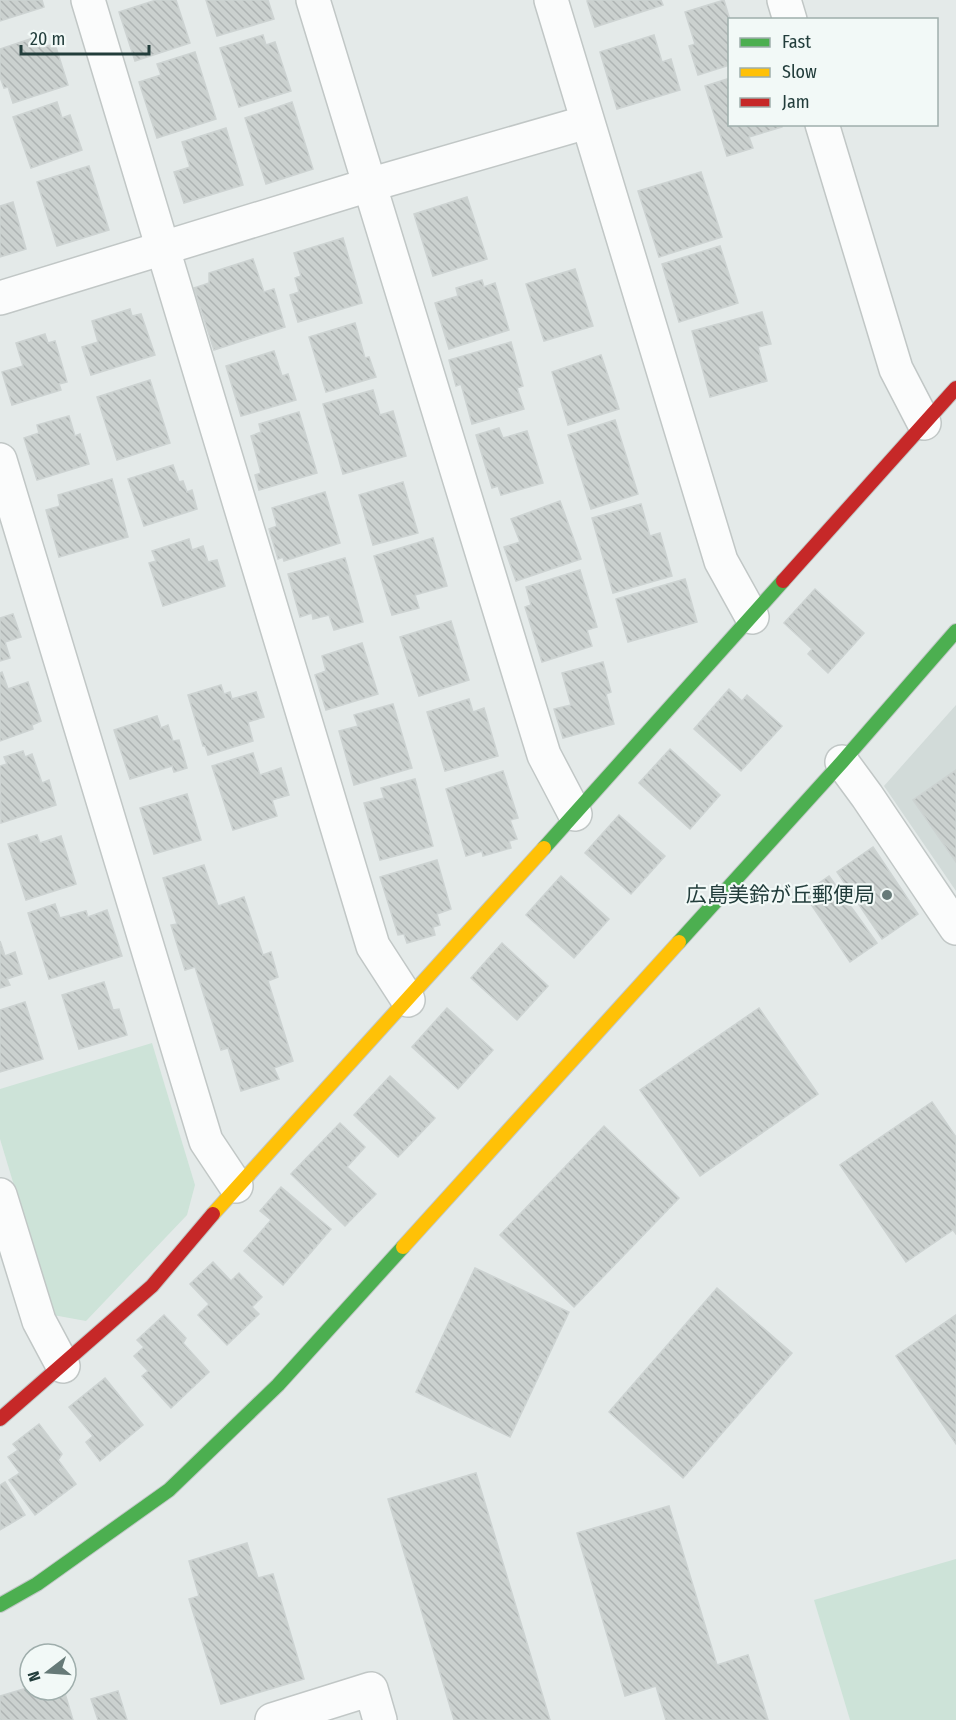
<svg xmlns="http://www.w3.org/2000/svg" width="956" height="1720" font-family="'Fira Sans Condensed','Noto Sans JP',sans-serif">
  <defs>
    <pattern id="building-back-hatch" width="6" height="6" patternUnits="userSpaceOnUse" patternTransform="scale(1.5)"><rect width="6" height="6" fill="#cbd1cf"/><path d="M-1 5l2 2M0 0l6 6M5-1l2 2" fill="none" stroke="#aeb4b3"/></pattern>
  </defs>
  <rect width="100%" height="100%" fill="#e4eae9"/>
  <!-- built -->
  <polygon fill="#d2dbd9" points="956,705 956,891 884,786"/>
  <!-- park -->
  <g fill="#cde3d8">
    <polygon points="152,1043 195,1185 187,1215 86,1321 53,1315 0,1139 0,1089"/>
    <polygon points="956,1559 956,1720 850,1720 814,1600"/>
  </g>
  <!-- building -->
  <g fill="url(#building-back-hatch)" stroke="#cdd3d2" stroke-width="1.5">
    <polygon points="0,0 42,0 44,7 0,21"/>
    <polygon points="156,0 176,0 190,43 135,61 119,12"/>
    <polygon points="206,0 268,0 274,19 217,36"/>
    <polygon points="590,0 661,0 663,5 595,27 587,1"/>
    <polygon points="724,0 730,20 730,65 698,75 689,46 695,44 685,12"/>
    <polygon points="263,35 266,45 275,42 291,91 239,107 220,48"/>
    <polygon points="654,35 662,62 671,59 680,90 617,109 600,52"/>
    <polygon points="39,36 43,47 55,44 68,85 13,103 8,87 4,88 0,77 0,49"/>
    <polygon points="195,52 216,119 157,138 139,82 161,75 157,64"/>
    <polygon points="730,78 730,124 782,124 782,127 749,137 753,148 727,156 705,86"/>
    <polygon points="57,102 62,118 70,115 82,150 31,168 13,117"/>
    <polygon points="292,102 313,169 266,184 245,118"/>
    <polygon points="226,128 243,185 184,203 174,172 190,167 182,142"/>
    <polygon points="89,166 109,230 57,246 37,182"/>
    <polygon points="701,172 722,237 659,257 638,191"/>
    <polygon points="467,197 487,259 433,276 414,214"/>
    <polygon points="13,202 26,249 0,257 0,206"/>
    <polygon points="343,238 362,303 298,322 290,295 299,292 295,278 301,276 294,253"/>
    <polygon points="720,246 738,303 679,322 662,264"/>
    <polygon points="253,259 264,292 274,289 285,327 214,350 194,288 209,283 209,273"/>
    <polygon points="575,269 593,326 544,341 526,284"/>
    <polygon points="482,280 484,287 495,283 509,330 449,349 435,303 458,296 456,288"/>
    <polygon points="130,309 132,316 141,314 155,355 91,375 82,347 98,342 92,321"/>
    <polygon points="762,312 771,344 758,347 767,381 710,397 692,331"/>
    <polygon points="355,323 365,358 369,357 376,377 326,392 309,337"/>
    <polygon points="45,334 48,343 55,341 67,382 59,384 61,390 12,405 2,372 23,366 16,343"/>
    <polygon points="511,342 523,386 517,388 524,409 472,424 461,384 456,386 449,360"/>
    <polygon points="274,351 282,376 288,374 296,400 241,416 226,366"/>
    <polygon points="601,355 619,409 568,425 552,372"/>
    <polygon points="150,380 170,443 117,460 97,397"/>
    <polygon points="373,390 380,415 393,411 406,456 343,474 323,404"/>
    <polygon points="299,412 317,473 259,490 255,475 261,473 251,436 261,432 259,424"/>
    <polygon points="69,416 75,436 80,434 89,464 37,480 24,438 39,433 37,425"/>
    <polygon points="615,420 638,494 591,509 568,435"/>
    <polygon points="499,428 503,438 527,431 543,483 501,495 498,486 492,488 476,435"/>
    <polygon points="173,465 179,482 183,481 187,492 192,490 197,509 144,526 128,479"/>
    <polygon points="112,479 128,537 59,557 46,510 60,506 58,495"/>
    <polygon points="403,482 418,533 373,545 359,495"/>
    <polygon points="325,492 340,543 284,561 283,557 278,559 269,529 277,526 272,508"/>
    <polygon points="560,501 581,559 516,581 504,547 520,542 511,519"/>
    <polygon points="641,504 650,536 660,533 672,576 613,593 592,518"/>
    <polygon points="433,538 447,586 415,595 419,608 392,615 374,556"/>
    <polygon points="189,539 192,550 203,546 208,562 217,560 225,586 163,606 149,563 156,561 152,551"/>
    <polygon points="345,558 363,622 334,630 329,615 313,619 312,613 300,617 288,574"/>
    <polygon points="580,570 597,627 587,630 592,646 542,662 525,607 531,605 526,587"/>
    <polygon points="685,579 697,622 628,642 616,599"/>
    <polygon points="815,589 864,633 828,673 808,654 812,649 784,623"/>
    <polygon points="13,614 21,637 5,642 10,658 0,661 0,618"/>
    <polygon points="451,621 469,680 419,696 400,637"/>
    <polygon points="362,643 378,694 326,710 315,675 326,671 322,656"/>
    <polygon points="603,662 611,692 606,694 614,724 563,738 554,709 571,705 562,673"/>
    <polygon points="2,672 8,689 28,682 41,721 32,725 33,729 0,741 0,673"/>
    <polygon points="221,685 224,694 230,692 232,699 256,692 264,717 248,722 253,741 208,755 205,746 203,746 188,695"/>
    <polygon points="729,689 742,701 747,695 782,726 741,771 694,729"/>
    <polygon points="469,699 473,712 484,708 498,756 445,771 427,712"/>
    <polygon points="393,704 412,768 354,785 339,731 358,726 354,715"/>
    <polygon points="157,716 161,728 168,725 173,741 179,740 187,768 174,772 172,766 130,779 114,730"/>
    <polygon points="670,749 720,795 690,829 639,783"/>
    <polygon points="23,751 25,757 32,754 42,783 49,780 56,805 1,823 0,766 7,764 4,757"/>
    <polygon points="253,753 260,775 281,768 289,795 272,800 277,816 233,830 212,766"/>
    <polygon points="956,770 956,862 913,800"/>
    <polygon points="503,771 518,818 510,820 517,839 509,841 511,848 483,856 482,851 466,856 446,789"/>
    <polygon points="415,779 433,846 380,860 364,803 384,798 381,788"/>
    <polygon points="187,794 201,840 154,854 140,808"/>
    <polygon points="619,815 665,856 631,894 585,853"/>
    <polygon points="37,835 40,843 61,836 76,884 26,900 8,844"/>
    <polygon points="873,847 918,914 882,939 837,872"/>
    <polygon points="437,860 451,909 437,914 440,925 433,927 435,935 407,943 404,934 398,935 380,877"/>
    <polygon points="204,865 218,906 244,897 263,955 271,952 278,977 268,981 293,1061 274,1068 279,1079 241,1091 228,1048 221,1050 195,967 185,970 171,925 177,924 163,878"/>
    <polygon points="561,876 609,919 574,958 526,915"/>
    <polygon points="829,876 877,943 850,962 804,894"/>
    <polygon points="55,904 60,918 86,911 88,917 107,910 122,956 49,979 28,913"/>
    <polygon points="0,941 5,956 15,952 22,974 7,979 10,985 0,988"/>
    <polygon points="502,943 548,986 517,1020 471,978"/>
    <polygon points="104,982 113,1010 119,1009 127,1035 79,1049 62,995"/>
    <polygon points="25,1002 43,1059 0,1072 0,1010"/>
    <polygon points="447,1008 493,1050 458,1089 412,1047"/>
    <polygon points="759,1008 818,1094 700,1176 640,1090"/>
    <polygon points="390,1076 435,1118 398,1157 354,1115"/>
    <polygon points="932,1102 956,1137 956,1234 953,1230 906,1262 840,1165"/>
    <polygon points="340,1123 365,1147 347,1167 376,1194 345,1226 291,1174"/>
    <polygon points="604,1126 679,1198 574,1307 500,1235"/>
    <polygon points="281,1187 331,1229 283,1285 244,1251 271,1220 260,1211"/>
    <polygon points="213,1262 231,1281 239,1273 262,1297 252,1307 259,1314 227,1345 198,1315 209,1304 190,1284"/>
    <polygon points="475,1268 569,1312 510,1437 416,1392"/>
    <polygon points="717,1288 792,1353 683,1478 609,1412"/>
    <polygon points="164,1315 186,1338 183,1343 209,1372 171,1408 142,1376 148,1371 134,1356 144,1347 137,1340"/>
    <polygon points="956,1315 956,1444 896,1356"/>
    <polygon points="105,1378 143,1425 100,1461 86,1442 93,1436 69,1407"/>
    <polygon points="39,1424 62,1454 58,1460 76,1484 35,1515 9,1480 20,1473 8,1457 18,1450 13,1444"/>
    <polygon points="476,1473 550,1720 454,1720 388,1499"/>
    <polygon points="5,1482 25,1515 0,1530 0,1485"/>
    <polygon points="669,1506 717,1665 748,1655 768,1720 666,1720 656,1686 625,1696 577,1533"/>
    <polygon points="247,1543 258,1578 273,1574 304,1679 221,1704 189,1599 199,1596 189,1561"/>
    <polygon points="30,1687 30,1690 64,1690 73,1720 0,1720 0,1696"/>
    <polygon points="118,1691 127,1720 98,1720 91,1699"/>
  </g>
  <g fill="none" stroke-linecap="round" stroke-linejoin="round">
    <!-- street casing -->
    <g stroke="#c1c7c6" stroke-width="36">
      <g id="street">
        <polyline points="88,0 373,946 408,1000"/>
        <polyline points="313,0 544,755 575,814"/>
        <polyline points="551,0 721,561 752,617"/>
        <polyline points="784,0 790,20"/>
        <polyline points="822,124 896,369 924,423"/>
        <polyline points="0,298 369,185 587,122"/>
        <polyline points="0,460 206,1141 236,1186"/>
        <polyline points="842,762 867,796 956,928"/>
        <polyline points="0,1195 39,1321 63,1366"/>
        <polyline points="272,1720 371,1689 380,1720"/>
      </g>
    </g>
    <!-- fast casing -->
    <g stroke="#c0c7c6" stroke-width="16">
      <g id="fast">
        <polyline points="544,848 783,581"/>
        <polyline points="679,942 842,762 956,631"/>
        <polyline points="0,1605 37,1584 169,1490 278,1385 403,1247"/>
      </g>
    </g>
    <!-- slow casing -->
    <g stroke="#c0c7c6" stroke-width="16">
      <g id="slow">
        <polyline points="213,1214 544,848"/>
        <polyline points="403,1247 679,942"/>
      </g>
    </g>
    <!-- jam casing -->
    <g stroke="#c0c7c6" stroke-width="16">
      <g id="jam">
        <polyline points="783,581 956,388"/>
        <polyline points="0,1419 152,1286 213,1214"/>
      </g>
    </g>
    <!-- street -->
    <use href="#street" stroke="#fbfcfc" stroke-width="33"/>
    <!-- fast -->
    <use href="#fast" stroke="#4caf50" stroke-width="14"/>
    <!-- slow -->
    <use href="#slow" stroke="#ffc107" stroke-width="14"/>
    <!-- jam -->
    <use href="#jam" stroke="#c62828" stroke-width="14"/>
  </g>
  <!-- markers -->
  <circle fill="#667a78" stroke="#f2f9f7" stroke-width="2" cx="887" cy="895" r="6"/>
  <g text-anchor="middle" stroke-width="4.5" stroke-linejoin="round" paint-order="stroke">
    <!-- poi labels -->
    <g font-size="21" fill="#223d3b" stroke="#f2f9f7" text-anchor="end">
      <text x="875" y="902">広島美鈴が丘郵便局</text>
    </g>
  </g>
  <!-- legend -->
  <rect x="728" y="18" width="210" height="108" fill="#f2f9f7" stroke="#9faeac" stroke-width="1.5"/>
  <rect x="740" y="38" width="30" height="9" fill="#4caf50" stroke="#9faeac" stroke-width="1.5"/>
  <text x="782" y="48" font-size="18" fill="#223d3b">Fast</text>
  <rect x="740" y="68" width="30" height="9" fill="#ffc107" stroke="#9faeac" stroke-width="1.5"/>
  <text x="782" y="78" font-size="18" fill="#223d3b">Slow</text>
  <rect x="740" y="98" width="30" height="9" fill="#c62828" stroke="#9faeac" stroke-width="1.5"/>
  <text x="782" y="108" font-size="18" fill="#223d3b">Jam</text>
  <!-- north arrow -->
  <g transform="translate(48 1672) rotate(253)"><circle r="28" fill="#f2f9f7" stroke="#9faeac" stroke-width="1.5"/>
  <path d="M0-4.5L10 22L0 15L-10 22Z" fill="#667a78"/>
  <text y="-9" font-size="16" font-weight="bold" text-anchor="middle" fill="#223d3b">N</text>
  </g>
  <!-- scale -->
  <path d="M21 45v9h128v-9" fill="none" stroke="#223d3b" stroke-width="3"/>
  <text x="30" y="45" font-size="18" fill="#223d3b" stroke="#f2f9f7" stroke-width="4.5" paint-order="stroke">20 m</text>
</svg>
